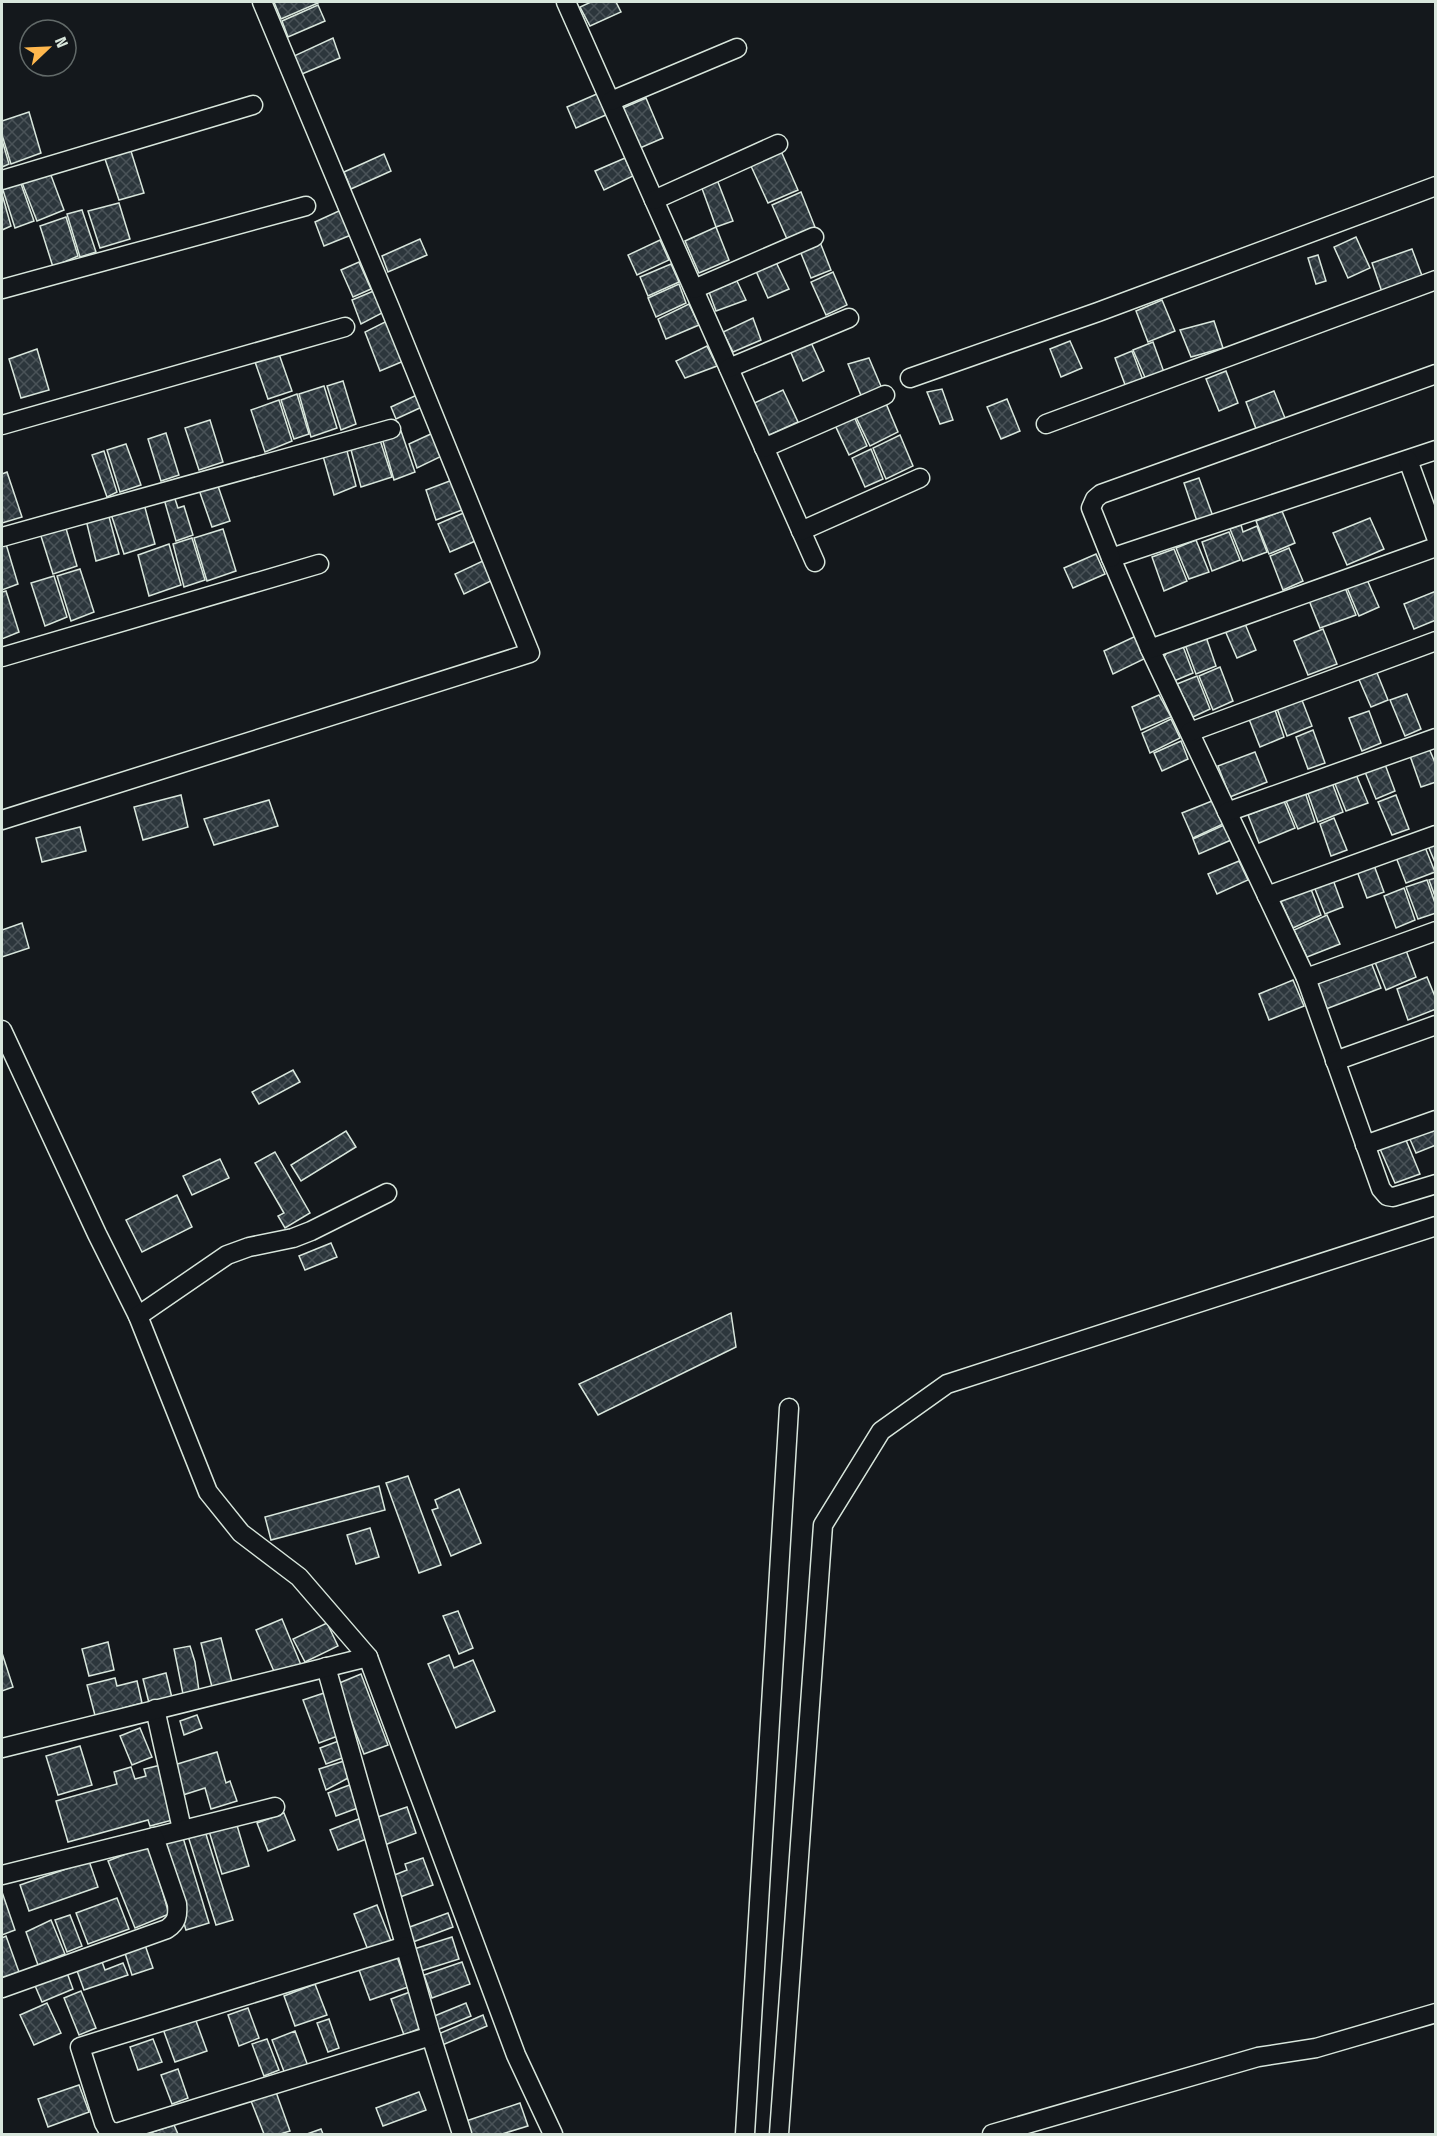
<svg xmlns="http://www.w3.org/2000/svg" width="1437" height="2136" font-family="'Fira Sans Condensed',sans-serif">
  <defs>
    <pattern id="building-cross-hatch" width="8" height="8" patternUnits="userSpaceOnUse" patternTransform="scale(1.5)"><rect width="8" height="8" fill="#2c363c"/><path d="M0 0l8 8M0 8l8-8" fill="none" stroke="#4a5358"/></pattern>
  </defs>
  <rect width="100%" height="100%" fill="#14181c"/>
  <!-- building -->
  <g fill="url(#building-cross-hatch)" stroke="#d8e6dc" stroke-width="1.5">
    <polygon points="274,2 317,2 318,3 281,19"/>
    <polygon points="591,2 616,2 621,12 590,26 580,7"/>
    <polygon points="318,5 325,21 288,37 282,21"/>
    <polygon points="333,38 340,58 302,74 294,56"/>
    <polygon points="599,93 608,114 576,128 567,107"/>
    <polygon points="646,98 663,138 640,148 623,108"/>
    <polygon points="29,112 41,153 11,164 2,135 2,121"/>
    <polygon points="2,140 9,164 2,167"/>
    <polygon points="130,148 144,193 119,200 104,156"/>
    <polygon points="781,151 798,190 768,203 750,164"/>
    <polygon points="384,154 391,171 351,189 344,172"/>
    <polygon points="625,158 633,176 604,190 595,171"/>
    <polygon points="49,170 64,210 37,221 21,180"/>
    <polygon points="716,177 733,221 716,227 700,183"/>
    <polygon points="20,181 34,221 15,228 2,187"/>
    <polygon points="801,192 815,227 787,239 772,205"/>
    <polygon points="2,194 11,226 2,230"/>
    <polygon points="119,203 130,239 100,248 88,211"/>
    <polygon points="82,210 96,252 80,257 67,214"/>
    <polygon points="341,210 351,235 324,246 315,222"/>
    <polygon points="66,217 78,256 53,267 40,226"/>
    <polygon points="716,227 729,260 699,273 685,241"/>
    <polygon points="818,237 831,270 811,278 798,246"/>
    <polygon points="1356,237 1370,268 1348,278 1334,247"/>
    <polygon points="420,239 427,255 388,272 382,256"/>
    <polygon points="660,240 669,260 637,275 628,255"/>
    <polygon points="1412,249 1424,281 1383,295 1372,263"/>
    <polygon points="1318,255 1326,281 1316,284 1308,258"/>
    <polygon points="775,260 789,289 768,298 755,269"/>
    <polygon points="359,262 371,289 353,297 341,270"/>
    <polygon points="671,264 679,282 648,296 640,277"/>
    <polygon points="833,272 847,305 826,315 811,282"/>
    <polygon points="737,281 746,300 716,311 709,292"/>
    <polygon points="679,284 686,303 656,317 648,298"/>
    <polygon points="376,290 384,312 361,324 352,300"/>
    <polygon points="1162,300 1175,331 1148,342 1136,311"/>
    <polygon points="689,304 699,325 666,339 658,319"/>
    <polygon points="753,318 761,340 733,352 723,332"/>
    <polygon points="389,320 406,360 380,371 365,332"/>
    <polygon points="1214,321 1223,348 1191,357 1180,330"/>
    <polygon points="809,338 824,371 803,381 789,348"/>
    <polygon points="1070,341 1082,368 1061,377 1050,349"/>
    <polygon points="1153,342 1165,375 1147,382 1133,350"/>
    <polygon points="707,346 717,366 685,378 676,361"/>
    <polygon points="37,349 49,390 21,398 9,359"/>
    <polygon points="1132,351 1144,383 1127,390 1115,358"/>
    <polygon points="279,354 292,391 268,399 255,362"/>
    <polygon points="869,358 883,391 862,398 848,364"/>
    <polygon points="1226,371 1238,403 1219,411 1206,379"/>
    <polygon points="343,381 356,424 341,430 327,386"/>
    <polygon points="324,386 337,428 311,437 299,394"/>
    <polygon points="942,389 953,420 940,424 927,392"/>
    <polygon points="783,390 798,422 767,436 752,404"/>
    <polygon points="1274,391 1287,423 1258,434 1246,402"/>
    <polygon points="297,394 309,434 294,439 281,400"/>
    <polygon points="419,394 424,406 396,419 391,407"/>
    <polygon points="1007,399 1020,431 1001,439 987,407"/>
    <polygon points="279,400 292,441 265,452 251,410"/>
    <polygon points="885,401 898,432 870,446 855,415"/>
    <polygon points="853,414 867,446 849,455 834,423"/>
    <polygon points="210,420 223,462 199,470 185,428"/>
    <polygon points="401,431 415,472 394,480 382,438"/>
    <polygon points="435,432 444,455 417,468 409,444"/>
    <polygon points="166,433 179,475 161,481 148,439"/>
    <polygon points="900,435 913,466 886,479 873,448"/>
    <polygon points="380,440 392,477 361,487 351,450"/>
    <polygon points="126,444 141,485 120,492 107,450"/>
    <polygon points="346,447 356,486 334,495 323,456"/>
    <polygon points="871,449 883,479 865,487 852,458"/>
    <polygon points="104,451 117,492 107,497 92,455"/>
    <polygon points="7,472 22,517 2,523 2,474"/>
    <polygon points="1199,478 1215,522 1199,527 1184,483"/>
    <polygon points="455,479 467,508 436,520 426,490"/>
    <polygon points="217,483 230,521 212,527 199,490"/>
    <polygon points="174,496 178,508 184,506 193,535 176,541 164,499"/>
    <polygon points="144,504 155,544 124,554 111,514"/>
    <polygon points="468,511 480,539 450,552 438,524"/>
    <polygon points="1282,511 1295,543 1269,554 1256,521"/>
    <polygon points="108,513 119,554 96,561 86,520"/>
    <polygon points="1370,518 1384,549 1347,565 1333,533"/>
    <polygon points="65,525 77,566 53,574 40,533"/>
    <polygon points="1241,525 1243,532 1257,526 1267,552 1243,561 1230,529"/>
    <polygon points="223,529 236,571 207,581 194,538"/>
    <polygon points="1229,532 1240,560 1212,571 1202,542"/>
    <polygon points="192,538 205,580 184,587 173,544"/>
    <polygon points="1196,540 1209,572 1189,579 1176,548"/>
    <polygon points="6,544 18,584 2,590 2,546"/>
    <polygon points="169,544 181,585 149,596 138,555"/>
    <polygon points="1289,548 1303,581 1283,590 1270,556"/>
    <polygon points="1174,549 1187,581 1164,591 1152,557"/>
    <polygon points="1096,554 1105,574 1073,588 1064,568"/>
    <polygon points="487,559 495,579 464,594 455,574"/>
    <polygon points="80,569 94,612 71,621 57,576"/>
    <polygon points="1365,575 1379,607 1359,616 1345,583"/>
    <polygon points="54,576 67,617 45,626 31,583"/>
    <polygon points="1344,585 1356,615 1320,628 1308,598"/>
    <polygon points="6,591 19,632 2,639 2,592"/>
    <polygon points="1436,591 1436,620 1414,629 1404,604"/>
    <polygon points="1243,619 1256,650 1237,658 1223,626"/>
    <polygon points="1323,629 1337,664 1308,675 1294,641"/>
    <polygon points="1205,634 1216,666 1196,674 1184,642"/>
    <polygon points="1136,636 1146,658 1113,674 1104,651"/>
    <polygon points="1181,641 1193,673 1174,681 1164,657 1172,644"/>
    <polygon points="1220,667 1233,701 1213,710 1199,676"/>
    <polygon points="1375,668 1388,700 1371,707 1357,675"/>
    <polygon points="1197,676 1210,709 1193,717 1177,684"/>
    <polygon points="1407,694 1421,729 1405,736 1390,700"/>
    <polygon points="1159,695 1171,717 1141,730 1132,707"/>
    <polygon points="1300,695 1312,726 1287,736 1275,703"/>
    <polygon points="1273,704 1284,737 1260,747 1247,714"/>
    <polygon points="1369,711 1381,743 1362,751 1349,718"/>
    <polygon points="1171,719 1180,738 1150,753 1142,733"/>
    <polygon points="1313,730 1325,763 1308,769 1296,737"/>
    <polygon points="1181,741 1188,759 1162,771 1154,753"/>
    <polygon points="1428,746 1436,765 1436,782 1421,787 1409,753"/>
    <polygon points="1255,752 1267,782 1230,797 1218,766"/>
    <polygon points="1383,759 1395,791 1376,799 1363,767"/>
    <polygon points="1355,772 1368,803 1346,811 1333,779"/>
    <polygon points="1331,780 1343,812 1318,822 1306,788"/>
    <polygon points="1304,789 1315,822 1298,829 1284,796"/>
    <polygon points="181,795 188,827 143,840 134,807"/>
    <polygon points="1396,795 1409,829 1392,835 1378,802"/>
    <polygon points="269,800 278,826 214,845 204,819"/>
    <polygon points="1212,801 1223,824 1193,838 1182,813"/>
    <polygon points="1284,801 1295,828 1259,843 1248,815"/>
    <polygon points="1334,818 1347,850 1331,856 1320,824"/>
    <polygon points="1224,825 1231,840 1199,854 1193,839"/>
    <polygon points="80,827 86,851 42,862 36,838"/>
    <polygon points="1436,837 1436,865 1426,841"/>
    <polygon points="1423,842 1435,872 1406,883 1394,852"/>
    <polygon points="1372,860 1384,892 1367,898 1355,866"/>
    <polygon points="1239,861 1248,880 1217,894 1208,874"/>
    <polygon points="1332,877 1343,907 1325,914 1313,884"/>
    <polygon points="1436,878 1436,899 1429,880"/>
    <polygon points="1427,880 1436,906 1436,913 1418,919 1406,887"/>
    <polygon points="1309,884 1321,915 1293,928 1278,895"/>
    <polygon points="1404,888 1415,920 1396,928 1384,896"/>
    <polygon points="1327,915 1340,944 1307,957 1294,930"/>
    <polygon points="22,923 29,948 2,957 2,930"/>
    <polygon points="1404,945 1416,977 1386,990 1373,957"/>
    <polygon points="1369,957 1381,988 1326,1009 1314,978"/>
    <polygon points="1427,977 1436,999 1436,1009 1408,1020 1397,989"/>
    <polygon points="1293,980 1304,1006 1269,1020 1259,994"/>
    <polygon points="293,1070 300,1082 259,1104 252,1092"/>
    <polygon points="1436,1126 1436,1145 1416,1153 1409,1137"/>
    <polygon points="346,1131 356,1147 301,1181 291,1165"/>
    <polygon points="1406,1140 1420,1174 1395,1183 1380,1149"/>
    <polygon points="275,1152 310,1213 285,1228 278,1216 284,1213 255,1163"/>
    <polygon points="220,1159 229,1178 192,1195 183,1176"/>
    <polygon points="177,1195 192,1227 142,1252 126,1220"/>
    <polygon points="331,1243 337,1257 305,1270 299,1256"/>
    <polygon points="731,1313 736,1347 598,1415 579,1384"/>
    <polygon points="408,1476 441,1565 419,1573 386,1483"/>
    <polygon points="379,1486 385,1510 271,1540 265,1517"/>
    <polygon points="459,1489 481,1543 451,1556 432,1510 438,1508 435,1500"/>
    <polygon points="370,1528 379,1557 356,1564 347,1535"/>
    <polygon points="458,1611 473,1648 459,1654 443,1616"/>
    <polygon points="282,1619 301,1665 276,1676 256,1630"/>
    <polygon points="327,1623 338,1646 305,1662 293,1639"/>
    <polygon points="221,1638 232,1682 212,1687 201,1643"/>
    <polygon points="108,1642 114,1670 89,1676 82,1649"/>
    <polygon points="190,1646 195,1662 199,1691 183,1694 174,1649"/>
    <polygon points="2,1653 13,1687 2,1691"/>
    <polygon points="449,1655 454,1668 473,1660 495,1711 456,1728 428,1664"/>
    <polygon points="166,1673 173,1702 150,1707 143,1679"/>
    <polygon points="361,1674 388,1745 364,1754 337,1684"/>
    <polygon points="115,1678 117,1686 137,1681 142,1703 123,1708 124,1715 97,1723 87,1685"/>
    <polygon points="327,1692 343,1734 319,1743 303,1700"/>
    <polygon points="197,1715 202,1728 184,1735 180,1721"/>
    <polygon points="140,1728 152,1757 132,1765 120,1736"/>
    <polygon points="344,1739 350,1755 326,1764 320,1748"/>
    <polygon points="80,1746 92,1785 58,1795 46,1756"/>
    <polygon points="217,1752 226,1783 230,1781 237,1801 211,1809 205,1788 183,1795 174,1765"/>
    <polygon points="344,1761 348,1778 326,1790 319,1769"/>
    <polygon points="161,1765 176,1819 150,1826 148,1820 68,1842 56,1801 117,1784 114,1772 131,1767 135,1779 146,1776 144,1769"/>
    <polygon points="355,1783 363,1806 336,1816 328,1793"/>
    <polygon points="407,1807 416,1833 382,1846 372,1819"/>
    <polygon points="284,1813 295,1840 268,1851 257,1823"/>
    <polygon points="361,1818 369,1838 338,1850 330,1830"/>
    <polygon points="236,1822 249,1866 222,1874 209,1831"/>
    <polygon points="181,1831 209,1923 186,1930 158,1838"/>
    <polygon points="205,1831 233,1920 216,1925 188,1836"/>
    <polygon points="149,1845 169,1914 135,1928 108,1861"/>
    <polygon points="423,1858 433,1885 400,1897 392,1876 407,1870 405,1864"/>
    <polygon points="89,1861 98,1887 29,1911 20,1885"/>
    <polygon points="2,1892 15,1930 2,1935"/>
    <polygon points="117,1898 129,1929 88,1944 76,1913"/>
    <polygon points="377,1905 391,1941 368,1950 354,1914"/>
    <polygon points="448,1913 453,1927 413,1942 407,1928"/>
    <polygon points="70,1915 82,1946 67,1952 55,1920"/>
    <polygon points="51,1920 65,1954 38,1965 26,1932"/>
    <polygon points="6,1936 19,1972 2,1978 2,1938"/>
    <polygon points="452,1937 459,1959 421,1971 414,1949"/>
    <polygon points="145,1945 153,1968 132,1975 124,1950"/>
    <polygon points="396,1954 408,1987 370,2000 358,1967"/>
    <polygon points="101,1959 105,1970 123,1963 128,1975 84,1990 76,1968"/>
    <polygon points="462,1962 470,1984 432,1998 424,1975"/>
    <polygon points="66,1970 73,1989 42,2002 33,1981"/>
    <polygon points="315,1984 327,2015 295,2026 284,1996"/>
    <polygon points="81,1991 96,2028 79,2035 64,1998"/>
    <polygon points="410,1992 423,2027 404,2035 391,1999"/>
    <polygon points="47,2003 61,2033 34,2045 20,2015"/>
    <polygon points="466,2003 471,2016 437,2030 432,2017"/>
    <polygon points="248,2008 259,2038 239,2046 228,2015"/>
    <polygon points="483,2015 487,2026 440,2046 436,2035"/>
    <polygon points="195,2018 207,2051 175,2062 163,2029"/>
    <polygon points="329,2019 339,2048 328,2052 317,2023"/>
    <polygon points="295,2031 308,2066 285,2074 272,2040"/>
    <polygon points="153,2039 162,2062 138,2070 130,2047"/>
    <polygon points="267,2039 279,2070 264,2076 252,2044"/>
    <polygon points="178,2069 188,2098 172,2104 161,2075"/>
    <polygon points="79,2085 89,2112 48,2127 38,2099"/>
    <polygon points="276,2092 290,2131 280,2134 264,2134 251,2101"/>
    <polygon points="419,2092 426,2110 383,2126 376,2108"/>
    <polygon points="520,2103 528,2126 502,2134 470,2134 466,2121"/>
    <polygon points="174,2125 178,2134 146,2134"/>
    <polygon points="321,2129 323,2134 307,2134"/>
  </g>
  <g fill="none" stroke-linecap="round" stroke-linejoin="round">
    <!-- street casing -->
    <g stroke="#d8e6dc" stroke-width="21">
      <g id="street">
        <polyline points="566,2 815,562"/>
        <polyline points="611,101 737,48"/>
        <polyline points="2,180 253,105"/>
        <polyline points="654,200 778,144"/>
        <polyline points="2,289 306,206"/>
        <polyline points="694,289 814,237"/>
        <polyline points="729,368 849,318"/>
        <polyline points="910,378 1098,312 1436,186"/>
        <polyline points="1046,424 1436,280"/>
        <polyline points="2,425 345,327"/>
        <polyline points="764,448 885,395"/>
        <polyline points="1436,450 1111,558 1150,649 1306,978 1381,1189 1387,1196 1393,1197 1436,1184"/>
        <polyline points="1408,460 1436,537"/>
        <polyline points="801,531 920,478"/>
        <polyline points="2,537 391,429"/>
        <polyline points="1111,558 1091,508 1095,499 1101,494 1436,374"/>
        <polyline points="1150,649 1436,547"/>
        <polyline points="2,657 319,564"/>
        <polyline points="1190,732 1436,641"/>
        <polyline points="1227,812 1436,738"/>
        <polyline points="2,820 530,653 390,308 262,2"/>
        <polyline points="1267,896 1436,835"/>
        <polyline points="1306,978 1436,931"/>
        <polyline points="2,1030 97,1234 138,1316 208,1492 241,1533 299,1577 368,1657 516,2055 553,2134"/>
        <polyline points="1335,1061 1436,1025"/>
        <polyline points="1365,1145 1436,1120"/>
        <polyline points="138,1316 227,1255 249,1247 293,1238 311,1231 387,1193"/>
        <polyline points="326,1667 431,2036 462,2134"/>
        <polyline points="155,1709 182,1829"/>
        <polyline points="2,1748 368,1657"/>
        <polyline points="2,1875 275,1807"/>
        <polyline points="405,1946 80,2047 104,2123 108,2130 116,2133 431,2036"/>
        <path d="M 2,1988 L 167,1929 C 177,1922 178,1916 177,1904 L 154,1837"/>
        <polyline points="745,2134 789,1408"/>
        <polyline points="779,2134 823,1525 881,1431 947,1384 1436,1226"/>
        <polyline points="992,2134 1258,2057 1316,2048 1436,2013"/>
      </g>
    </g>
    <!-- street -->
    <use href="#street" stroke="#14181c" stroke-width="18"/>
  </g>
  <!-- border -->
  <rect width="1437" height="2136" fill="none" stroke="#d8e6dc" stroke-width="6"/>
  <!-- north arrow -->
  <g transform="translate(48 48) rotate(67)"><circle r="28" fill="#14181c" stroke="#626a69" stroke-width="1.5"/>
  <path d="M0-4.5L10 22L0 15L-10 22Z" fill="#ffb74d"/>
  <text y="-9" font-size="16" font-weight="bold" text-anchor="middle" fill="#d8e6dc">N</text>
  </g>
</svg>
